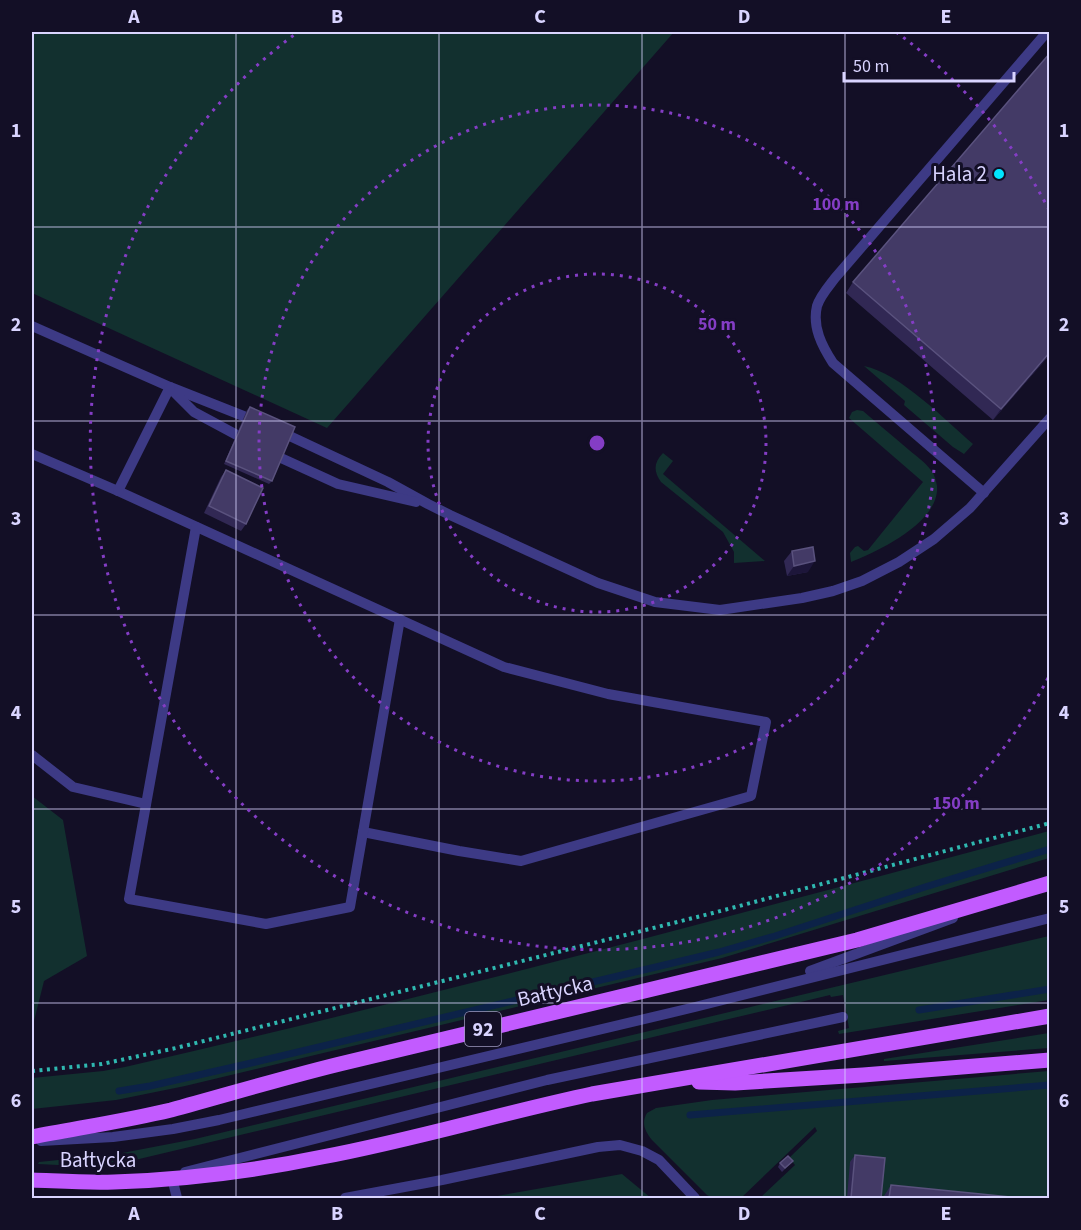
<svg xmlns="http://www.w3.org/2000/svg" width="1081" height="1230" font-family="'Source Sans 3',sans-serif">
  <rect width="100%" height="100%" fill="#130f26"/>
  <!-- green -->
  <g fill="#12302f">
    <polygon points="32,32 674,32 327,428 32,293"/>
    <path d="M 864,366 C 900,373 945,420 973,444 L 964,454 L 953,447 L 904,405 L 905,401 Z"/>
    <path d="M 857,410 L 863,411 C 878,424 894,437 909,450 C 916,456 925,462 930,469 C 934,473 936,480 937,486 C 940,522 879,551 851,562 L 850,553 L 855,547 L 858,546 L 864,551 L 868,550 L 923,482 L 849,418 L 852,412 Z"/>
    <path d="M 663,453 L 673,461 L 663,474 L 765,561 L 734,563 L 734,552 L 723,532 L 661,482 C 653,471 654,462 663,453 Z"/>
    <polygon points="32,796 63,820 87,956 44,981 32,1029"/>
    <path d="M 1049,831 L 1049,858 L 722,958 L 185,1086 L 116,1100 L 32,1109 L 32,1078 L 103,1071 L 125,1067 C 435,996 742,913 1049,831 Z"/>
    <polygon points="1049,936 1049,1000 839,1034 838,1031 849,1028 843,995 831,997 830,995 118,1164 78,1166 38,1164 39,1162 117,1154 195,1139"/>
    <polygon points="1049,1033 1049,1048 884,1061 884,1059"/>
    <path d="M 1049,1071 L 1049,1198 L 760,1198 L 795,1165 L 789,1158 L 817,1131 L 815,1127 L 742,1197 L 740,1198 L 713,1198 L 707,1195 L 652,1140 C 645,1131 641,1123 647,1113 L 656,1108 L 712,1100 Z"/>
    <polygon points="622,1174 651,1198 486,1198"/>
  </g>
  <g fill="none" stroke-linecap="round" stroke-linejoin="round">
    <!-- stream -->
    <g stroke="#0c2248" stroke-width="7">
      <polyline points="919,1010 1050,989"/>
      <polyline points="119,1091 150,1086 247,1064 719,952 775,936 925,887 1050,849"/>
      <polyline points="690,1115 1050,1085"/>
    </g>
    <!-- path -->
    <polyline stroke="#2fb8b0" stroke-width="4" stroke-dasharray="3 4.5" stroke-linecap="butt" points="32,1071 102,1064 176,1048 713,913 1050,823"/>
    <!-- service -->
    <g stroke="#3d3a85" stroke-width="10">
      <polyline points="32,326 170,387 256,421"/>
      <polyline points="174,392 194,412 248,441"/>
      <polyline points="279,431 388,482 428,504 450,515 598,583 655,602 720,610 802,598 833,591 862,581 899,562 934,539 970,508 1050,418"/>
      <polyline points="270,453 338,484 416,502"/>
      <polyline points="32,454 118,491 504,667 608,694 766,722 751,796 528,859 521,861 459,851 363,832"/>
      <polyline points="118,491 170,387"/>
      <path d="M 984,493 L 833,363 C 822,346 812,327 817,306 C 820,296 829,286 835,278 L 1047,32"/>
      <polyline points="196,527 129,899 266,924 350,907 400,619"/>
      <polyline points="32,755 73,787 146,804"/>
      <polyline points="810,971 953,918"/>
      <polyline points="41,1141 113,1137 173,1129 219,1120 695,1007 1050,918"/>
      <polyline points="185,1172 547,1080 843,1017"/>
      <polyline points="172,1178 177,1198"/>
      <polyline points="345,1198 442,1180 598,1147 620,1145 642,1151 659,1160 695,1198"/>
    </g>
    <!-- primary -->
    <g stroke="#c25bff" stroke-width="15">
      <polyline points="699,1082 735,1083 863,1075 1050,1060"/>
      <path d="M 32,1137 C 78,1128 125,1121 171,1110 C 230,1094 289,1076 348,1062 L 857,940 L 1050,883"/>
      <path d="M 32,1180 C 59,1181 86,1183 114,1182 C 183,1180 254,1171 322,1157 C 413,1140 502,1113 592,1094 L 1050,1016"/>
    </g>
  </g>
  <!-- wall -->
  <g fill="#312854">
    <polygon points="1050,53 1050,360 1047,358 993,420 846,293 853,282"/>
    <polygon points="250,407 272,481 269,484 224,464 247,410"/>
    <polygon points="226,470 246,524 241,531 204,513 221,477"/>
    <polygon points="792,551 808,572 787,576 784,561"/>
    <polygon points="855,1155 881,1198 847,1198 850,1162"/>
    <polygon points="780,1163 790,1164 782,1172 778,1167"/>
    <polygon points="891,1185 1020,1198 883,1198 884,1196"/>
  </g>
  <!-- shaded-wall -->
  <g fill="#1d163a">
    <polygon points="1050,352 1047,358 993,420 1001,409"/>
    <polygon points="815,561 808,572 787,576 794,566"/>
  </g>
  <!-- building -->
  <g fill="#433a66" stroke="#5a527e" stroke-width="1.5">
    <polygon points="1050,53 1050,352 1001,409 853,282"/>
    <polygon points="250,407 295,427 272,481 226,461"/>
    <polygon points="226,470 263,488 246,524 209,506"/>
    <polygon points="813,547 815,561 794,566 792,551"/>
    <polygon points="855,1155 885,1158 881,1198 851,1198"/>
    <polygon points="788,1156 793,1161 785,1168 780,1163"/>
    <polygon points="891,1185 1020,1198 889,1198"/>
  </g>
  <!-- grid -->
  <path fill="none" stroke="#d9d4ff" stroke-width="1.5" stroke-opacity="0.55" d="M 236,32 L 236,1198M 439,32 L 439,1198M 642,32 L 642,1198M 845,32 L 845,1198M 32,227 L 1050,227M 32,421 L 1050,421M 32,615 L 1050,615M 32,809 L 1050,809M 32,1003 L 1050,1003"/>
  <!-- distance rings -->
  <g fill="none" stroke="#843dc5" stroke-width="3" stroke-dasharray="3 6">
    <circle cx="597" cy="443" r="169"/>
    <circle cx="597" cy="443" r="338"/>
    <path d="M1048 678A508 508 0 1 1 298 32M896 32A508 508 0 0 1 1048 208"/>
  </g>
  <!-- markers -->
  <circle fill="#00e5ff" stroke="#130f26" stroke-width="2" cx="999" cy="174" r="6"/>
  <g text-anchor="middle" stroke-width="6" stroke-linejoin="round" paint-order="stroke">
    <!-- shield labels -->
    <rect fill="#130f26" stroke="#9e99be" stroke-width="1.5" x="465" y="1012" width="36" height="34" rx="4.5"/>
    <g font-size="20" font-weight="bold" fill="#d9d4ff">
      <text x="483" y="1036">92</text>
    </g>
    <!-- poi labels -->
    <g font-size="21" fill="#d9d4ff" stroke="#130f26" text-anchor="end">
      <text x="987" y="181">Hala 2</text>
    </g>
    <!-- street labels -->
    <g font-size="21" fill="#d9d4ff" stroke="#130f26">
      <text transform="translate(555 991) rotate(-13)" y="7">Bałtycka</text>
      <text x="98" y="1167">Bałtycka</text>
    </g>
  </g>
  <circle cx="597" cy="443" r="9" fill="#843dc5" stroke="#130f26" stroke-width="3"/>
  <g font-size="18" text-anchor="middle" font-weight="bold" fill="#843dc5" stroke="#130f26" stroke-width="6" stroke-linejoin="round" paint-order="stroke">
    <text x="836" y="210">100 m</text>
    <text x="717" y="330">50 m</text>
    <text x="956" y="809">150 m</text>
  </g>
  <!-- border -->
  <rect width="1081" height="1230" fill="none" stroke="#130f26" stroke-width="66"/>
  <!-- scale -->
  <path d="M844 72v9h170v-9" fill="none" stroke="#d9d4ff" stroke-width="3"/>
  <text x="853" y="72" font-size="18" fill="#d9d4ff" stroke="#130f26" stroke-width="4.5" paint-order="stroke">50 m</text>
  <rect x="33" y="33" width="1015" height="1164" fill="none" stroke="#d9d4ff" stroke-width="2"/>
  <g font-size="20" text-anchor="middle" font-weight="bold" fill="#d9d4ff">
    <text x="134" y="23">A</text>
    <text x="337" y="23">B</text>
    <text x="540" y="23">C</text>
    <text x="744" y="23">D</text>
    <text x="946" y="23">E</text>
    <text x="16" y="137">1</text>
    <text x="1064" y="137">1</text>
    <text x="16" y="331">2</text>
    <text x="1064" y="331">2</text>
    <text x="16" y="525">3</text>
    <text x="1064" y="525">3</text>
    <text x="16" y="719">4</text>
    <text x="1064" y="719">4</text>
    <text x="16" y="913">5</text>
    <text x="1064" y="913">5</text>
    <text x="16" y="1107">6</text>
    <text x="1064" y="1107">6</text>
    <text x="134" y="1220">A</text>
    <text x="337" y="1220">B</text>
    <text x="540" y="1220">C</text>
    <text x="744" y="1220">D</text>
    <text x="946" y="1220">E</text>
  </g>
</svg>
